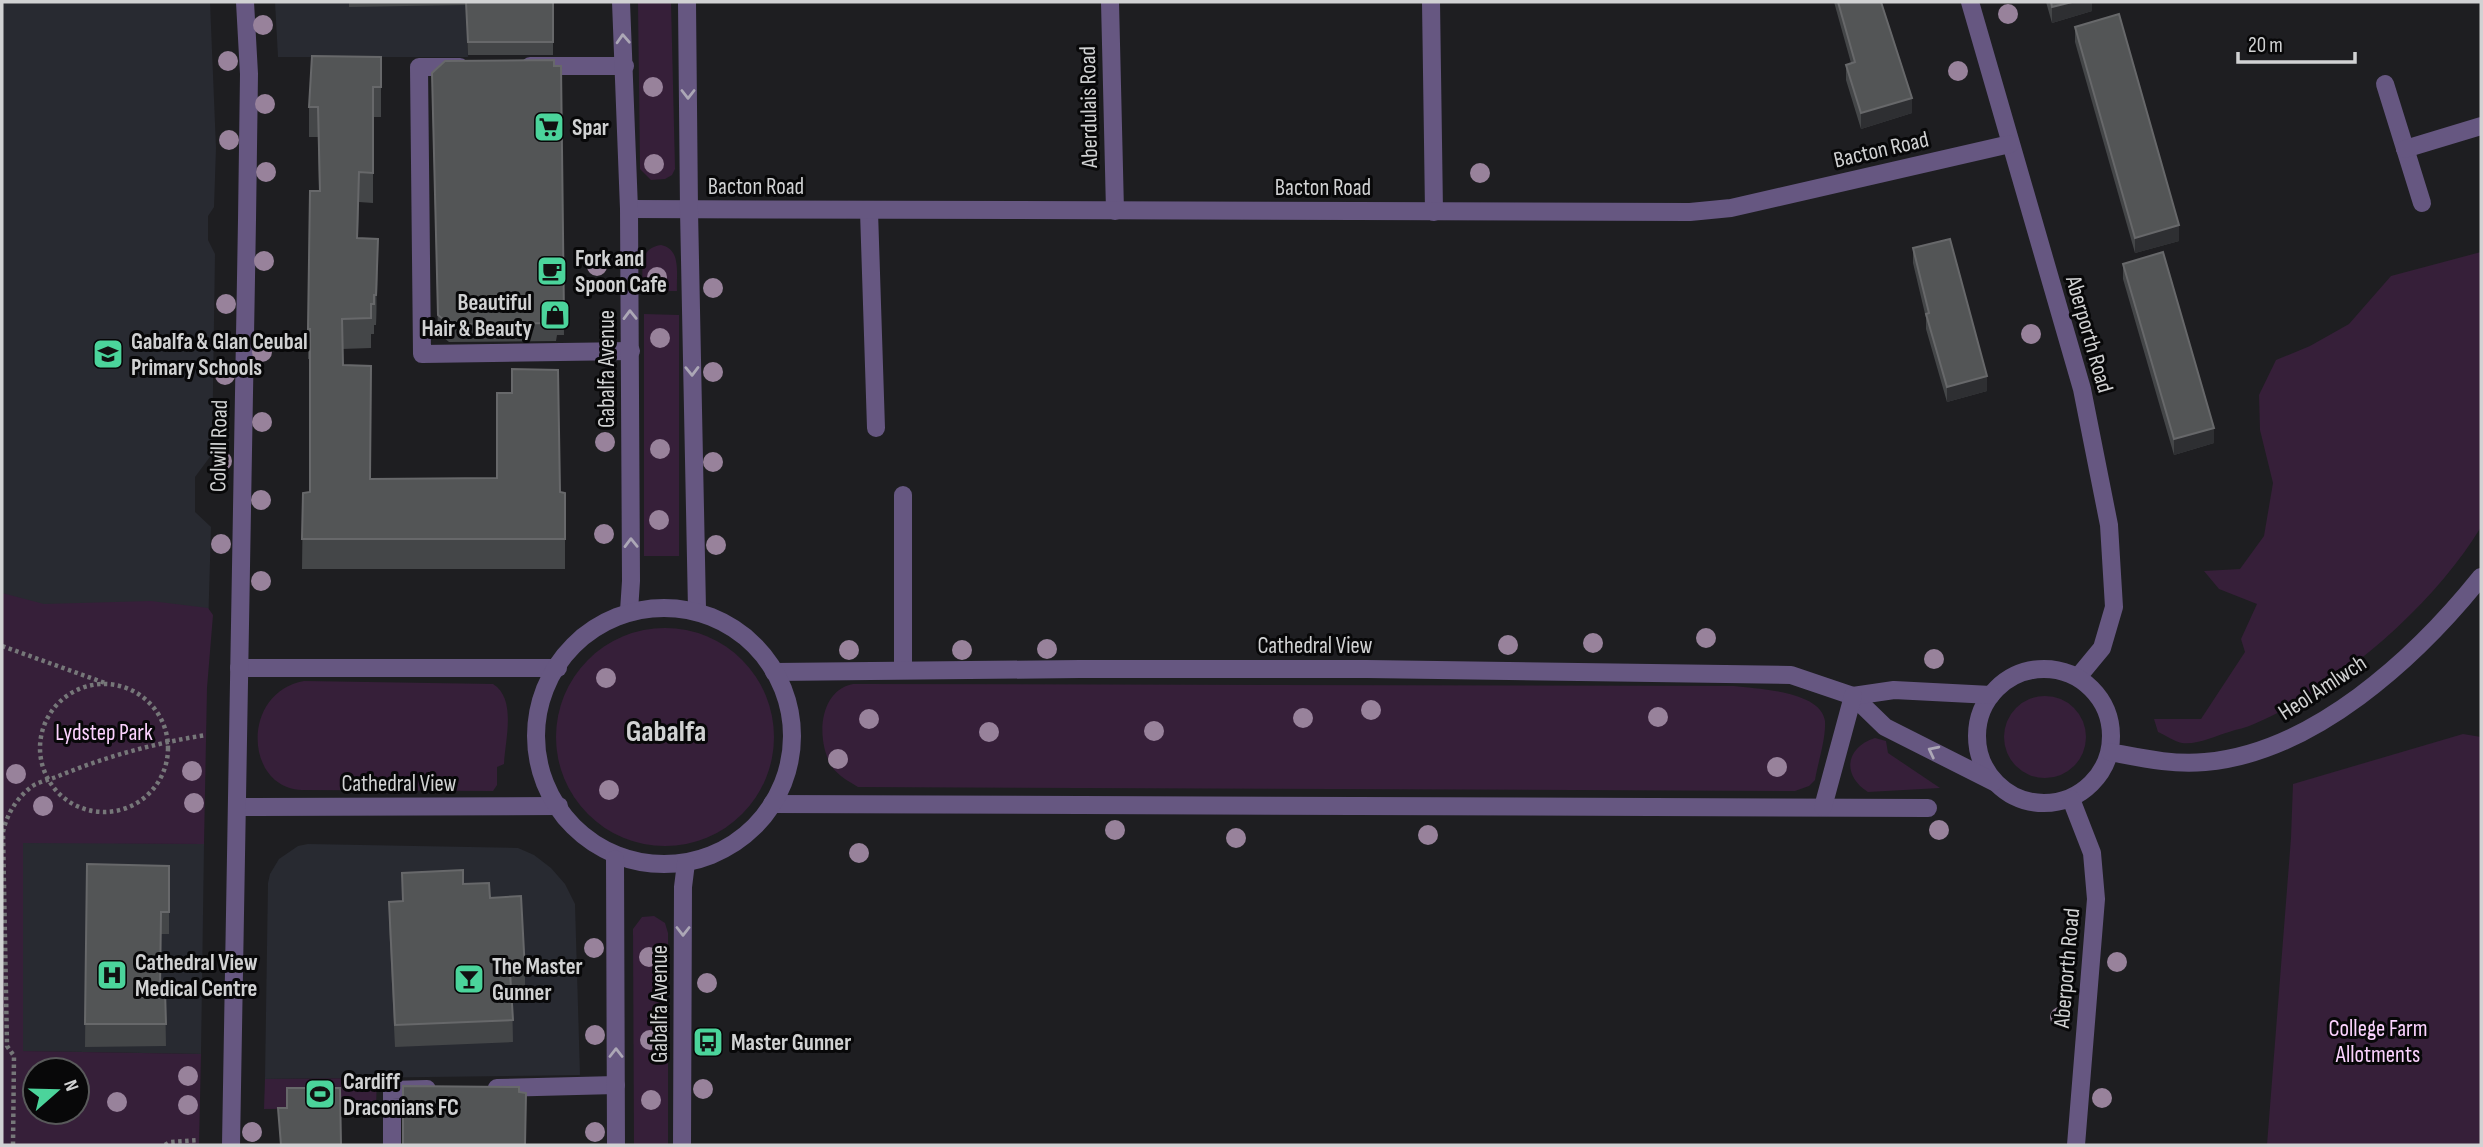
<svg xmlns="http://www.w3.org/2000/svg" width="2483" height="1147" font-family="'Sofia Sans Condensed',sans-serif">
  <rect width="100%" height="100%" fill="#1e1e21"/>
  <!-- built -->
  <g fill="#282a31">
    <polygon points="2,2 210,2 216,148 214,207 208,216 208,240 215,254 212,454 195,477 195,512 211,527 208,629 2,630"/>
    <polygon points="275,2 466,2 468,57 278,57"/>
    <polygon points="23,842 204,844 201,1054 23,1051"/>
    <polygon points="308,844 518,848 534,855 551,868 565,884 575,904 580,1075 265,1079 268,883 270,874 279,859 298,846"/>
  </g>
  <!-- green -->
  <g fill="#361f39" fill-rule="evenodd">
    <polygon points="638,2 671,2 675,169 672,175 665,179 651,180 640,169"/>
    <path d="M 661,245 C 682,249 676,275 677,291 L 643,291 C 643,273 637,248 661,245 Z"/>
    <path d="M 2481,252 L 2481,527 C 2434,605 2338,689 2254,724 C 2246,728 2237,729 2229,732 C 2215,736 2197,745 2182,743 C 2175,742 2165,735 2158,732 L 2154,719 L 2201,719 L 2245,652 L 2241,639 L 2257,604 L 2219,589 L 2204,571 L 2240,569 L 2264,536 L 2273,483 L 2260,430 L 2259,395 L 2276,360 L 2310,346 L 2349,324 L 2391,276 Z"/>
    <polygon points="644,314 679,315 679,556 644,556"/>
    <path d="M 2,593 L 44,604 L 151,601 L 208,608 L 213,615 L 207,688 L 204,844 L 23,843 L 23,1051 L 201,1054 L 199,1145 L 2,1145 ZM 35,1070 L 77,1070 L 77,1112 L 35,1112 Z"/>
    <circle cx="665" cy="737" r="109"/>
    <path d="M 304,681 L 493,684 C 517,699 505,740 504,764 L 497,767 L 497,785 L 493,791 L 302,790 C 244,788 241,692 304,681 Z"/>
    <path d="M 853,684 L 1734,686 C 1758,689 1821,691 1825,721 C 1826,739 1818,762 1815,780 L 1809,786 L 1795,791 L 858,787 C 848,781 839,776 832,767 C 816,741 818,691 853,684 Z"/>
    <circle cx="2045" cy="737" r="41"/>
    <polygon points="2463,734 2481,737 2481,1145 2267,1145 2291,838 2293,784"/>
    <path d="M 1875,738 L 1886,741 L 1888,753 L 1940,788 L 1868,792 C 1841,775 1846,747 1875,738 Z"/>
    <polygon points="654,916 665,923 668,933 668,1145 634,1145 633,929 642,917"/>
    <polygon points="377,1078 376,1108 264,1109 265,1079"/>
  </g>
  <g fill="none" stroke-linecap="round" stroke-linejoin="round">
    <!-- path -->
    <g stroke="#767779" stroke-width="4.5" stroke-dasharray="3.5 3.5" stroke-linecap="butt">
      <polyline points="2,646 105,683"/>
      <circle cx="104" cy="748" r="64"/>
      <path d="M 13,1145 L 14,1056 L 7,1046 L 3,832 C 7,814 16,799 31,787 C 38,782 48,780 56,777 C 104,757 155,743 206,735"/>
      <polyline points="165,1145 170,1142 199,1140"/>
    </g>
    <!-- service -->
    <g stroke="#665781" stroke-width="18">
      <polyline points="1431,2 1434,212"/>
      <polyline points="530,66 625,66"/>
      <polyline points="460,67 419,67 422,354 631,351"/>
      <polyline points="869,211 876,428"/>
      <polyline points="903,669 903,495"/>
      <polyline points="497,1088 616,1085"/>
      <polyline points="392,1145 392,1090 427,1089"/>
    </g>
    <!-- minor -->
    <g stroke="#665781" stroke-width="18">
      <polyline points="1110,2 1115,211"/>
      <polyline points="1970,2 2082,389 2109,525 2114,607 2102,648 2078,677"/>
      <polyline points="2385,84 2422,203"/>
      <polyline points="2405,149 2481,126"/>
      <polyline points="629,209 1690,212 1731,208 2010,144"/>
      <polyline points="239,668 558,668"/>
      <circle cx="2044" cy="736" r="67"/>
      <polyline points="774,672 1080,669 1367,669 1791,675 1853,696 1885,727 1994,782"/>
      <polyline points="1853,696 1894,690 1991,695"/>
      <path d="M 2110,752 C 2142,758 2172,765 2205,762 C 2313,753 2416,658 2481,577"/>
      <polyline points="2071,799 2092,853 2096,899 2076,1145"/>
      <polyline points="772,804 1928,808"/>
      <polyline points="238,807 559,806"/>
      <polyline points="1823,807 1853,696"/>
      <polyline points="231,1145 247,220 249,74 245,2"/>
    </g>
    <!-- tertiary -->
    <g stroke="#665781" stroke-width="18">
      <polyline points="621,2 629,209 631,581 629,611"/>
      <polyline points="687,2 689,210 697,609"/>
      <circle cx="664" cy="736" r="128"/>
      <polyline points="615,859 616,1145"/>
      <polyline points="682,1145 683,887 686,863"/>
    </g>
  </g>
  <!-- trees -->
  <g fill="#98829b">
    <circle cx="2008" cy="14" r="10"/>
    <circle cx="263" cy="25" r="10"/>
    <circle cx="228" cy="61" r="10"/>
    <circle cx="1958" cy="71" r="10"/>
    <circle cx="653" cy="87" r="10"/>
    <circle cx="265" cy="104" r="10"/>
    <circle cx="229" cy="140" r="10"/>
    <circle cx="654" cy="164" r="10"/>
    <circle cx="266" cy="172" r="10"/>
    <circle cx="1480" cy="173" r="10"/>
    <circle cx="264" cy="261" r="10"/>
    <circle cx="597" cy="266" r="10"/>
    <circle cx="657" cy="277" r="10"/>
    <circle cx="713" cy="288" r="10"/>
    <circle cx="226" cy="304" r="10"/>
    <circle cx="2031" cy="334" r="10"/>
    <circle cx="660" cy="338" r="10"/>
    <circle cx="262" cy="352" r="10"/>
    <circle cx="713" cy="372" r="10"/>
    <circle cx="225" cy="375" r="10"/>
    <circle cx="262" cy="422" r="10"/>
    <circle cx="605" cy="442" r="10"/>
    <circle cx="660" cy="449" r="10"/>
    <circle cx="222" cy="461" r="10"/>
    <circle cx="713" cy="462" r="10"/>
    <circle cx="261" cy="500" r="10"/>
    <circle cx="659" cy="520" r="10"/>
    <circle cx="604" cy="534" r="10"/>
    <circle cx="221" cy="544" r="10"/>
    <circle cx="716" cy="545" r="10"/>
    <circle cx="261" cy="581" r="10"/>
    <circle cx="1706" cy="638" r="10"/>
    <circle cx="1593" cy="643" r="10"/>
    <circle cx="1508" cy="645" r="10"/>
    <circle cx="1047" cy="649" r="10"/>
    <circle cx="849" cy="650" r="10"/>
    <circle cx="962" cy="650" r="10"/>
    <circle cx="1934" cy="659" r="10"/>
    <circle cx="606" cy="678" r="10"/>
    <circle cx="1371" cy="710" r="10"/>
    <circle cx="1658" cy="717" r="10"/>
    <circle cx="1303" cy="718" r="10"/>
    <circle cx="869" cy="719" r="10"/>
    <circle cx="1154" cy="731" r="10"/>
    <circle cx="989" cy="732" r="10"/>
    <circle cx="838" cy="759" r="10"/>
    <circle cx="1777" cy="767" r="10"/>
    <circle cx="192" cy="771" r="10"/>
    <circle cx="16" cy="774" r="10"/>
    <circle cx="609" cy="790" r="10"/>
    <circle cx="194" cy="803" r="10"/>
    <circle cx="43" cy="806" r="10"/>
    <circle cx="1115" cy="830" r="10"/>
    <circle cx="1939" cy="830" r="10"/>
    <circle cx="1428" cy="835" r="10"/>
    <circle cx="1236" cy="838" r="10"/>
    <circle cx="859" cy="853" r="10"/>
    <circle cx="594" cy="948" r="10"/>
    <circle cx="649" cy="957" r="10"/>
    <circle cx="2117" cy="962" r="10"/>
    <circle cx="707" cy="983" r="10"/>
    <circle cx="2060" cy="1017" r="10"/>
    <circle cx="595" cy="1035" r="10"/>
    <circle cx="650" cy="1040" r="10"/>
    <circle cx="188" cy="1076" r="10"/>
    <circle cx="703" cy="1089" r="10"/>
    <circle cx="2102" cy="1098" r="10"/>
    <circle cx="651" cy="1100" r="10"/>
    <circle cx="117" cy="1102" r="10"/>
    <circle cx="188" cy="1105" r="10"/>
    <circle cx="252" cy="1132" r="10"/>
    <circle cx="595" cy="1132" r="10"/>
  </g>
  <!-- wall -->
  <g fill="#444648">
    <polygon points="349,2 553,2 553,55 468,55 466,5 349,7"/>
    <polygon points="1834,2 1881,2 1912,113 1861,129 1846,80 1846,65 1851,63"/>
    <polygon points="2046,2 2092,2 2092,11 2052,23"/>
    <polygon points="2075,27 2179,241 2135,253 2075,42"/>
    <polygon points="381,57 381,117 373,117 373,203 359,202 358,238 378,269 376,325 374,325 374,334 371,334 371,348 342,349 343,365 371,479 565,493 565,569 302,569 303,493 310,492 310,359 308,359 308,329 319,191 318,137 309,137 309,107"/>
    <polygon points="554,66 561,66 564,335 557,335 556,341 449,342 438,333 432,90"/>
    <polygon points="1913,248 1987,391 1947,402 1926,329 1926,318 1913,263"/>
    <polygon points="2123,264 2214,443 2174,455 2123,279"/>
    <polygon points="87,864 169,866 169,934 161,934 160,990 165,990 166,1046 85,1047"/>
    <polygon points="402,873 463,884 490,898 525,971 525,994 512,994 513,1042 395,1047 389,924 389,902 402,901"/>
  </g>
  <!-- shaded-wall -->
  <g fill="#2e2f32">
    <polygon points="2072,2 2092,2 2092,11 2052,23 2052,7"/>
    <polygon points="1912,98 1912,113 1861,129 1861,113"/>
    <polygon points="2179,225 2179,241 2135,253 2135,238"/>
    <polygon points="378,239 378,269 376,325 376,295"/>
    <polygon points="1987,376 1987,391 1947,402 1947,387"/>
    <polygon points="2214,428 2214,443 2174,455 2174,439"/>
  </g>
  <!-- building -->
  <g fill="#535556" stroke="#67686a" stroke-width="2">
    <polygon points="466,2 553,2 553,42 468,42"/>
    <polygon points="1838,2 1881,2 1912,98 1861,113 1846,65 1855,62"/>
    <polygon points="2051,2 2072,2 2052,7"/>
    <polygon points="2119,14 2179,225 2135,238 2075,27"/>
    <polygon points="312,56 381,57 381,87 373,87 373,173 359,172 357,238 378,239 376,295 374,295 374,304 371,304 371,318 342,319 343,365 371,366 370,479 497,478 497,393 512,393 512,369 558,370 560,492 565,493 565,539 302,539 303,493 310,492 310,329 308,329 310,191 320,191 318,107 309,107"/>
    <polygon points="554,60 554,66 561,66 564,317 557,318 556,323 449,324 438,315 432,73 445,61"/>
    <polygon points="1950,239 1987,376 1947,387 1926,314 1929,313 1913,248"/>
    <polygon points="2163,252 2214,428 2174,439 2123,264"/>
    <polygon points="87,864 169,866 169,912 161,912 160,990 165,990 166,1024 85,1024"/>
    <polygon points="463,870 463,884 489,883 490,898 521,896 525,971 510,972 513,1020 395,1025 389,902 403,901 402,873"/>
    <polygon points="403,1086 519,1087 519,1092 526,1093 525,1145 403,1145"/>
    <polygon points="287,1088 340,1088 341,1145 281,1145 278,1108 287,1108"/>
  </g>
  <!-- one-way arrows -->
  <defs><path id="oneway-chevron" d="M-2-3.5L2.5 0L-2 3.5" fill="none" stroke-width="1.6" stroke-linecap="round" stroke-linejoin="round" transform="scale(1.75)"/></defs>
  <g stroke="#aca7b6">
    <use href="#oneway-chevron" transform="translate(623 39) rotate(-93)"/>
    <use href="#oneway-chevron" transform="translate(688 94) rotate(90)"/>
    <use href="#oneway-chevron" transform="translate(630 315) rotate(-91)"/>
    <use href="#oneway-chevron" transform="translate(692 371) rotate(89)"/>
    <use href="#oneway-chevron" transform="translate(631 543) rotate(-91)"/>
    <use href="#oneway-chevron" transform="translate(1933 751) rotate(-153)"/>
    <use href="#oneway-chevron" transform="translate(683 931) rotate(90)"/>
    <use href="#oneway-chevron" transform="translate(616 1053) rotate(-90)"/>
  </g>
  <!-- icons -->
  <defs>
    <g id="supermarket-square" transform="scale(1.575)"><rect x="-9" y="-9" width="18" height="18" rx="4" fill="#4bd49b" stroke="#080809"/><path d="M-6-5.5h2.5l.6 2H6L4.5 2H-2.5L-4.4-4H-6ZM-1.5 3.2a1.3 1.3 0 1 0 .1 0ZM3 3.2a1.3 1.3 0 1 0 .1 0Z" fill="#111"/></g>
    <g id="cafe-square" transform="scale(1.575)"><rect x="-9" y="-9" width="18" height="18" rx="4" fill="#4bd49b" stroke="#080809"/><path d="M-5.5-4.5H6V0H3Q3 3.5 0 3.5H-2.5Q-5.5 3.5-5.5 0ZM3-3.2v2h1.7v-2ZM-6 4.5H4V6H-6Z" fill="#111"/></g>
    <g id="shop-square" transform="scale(1.575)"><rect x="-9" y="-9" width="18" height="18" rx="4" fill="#4bd49b" stroke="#080809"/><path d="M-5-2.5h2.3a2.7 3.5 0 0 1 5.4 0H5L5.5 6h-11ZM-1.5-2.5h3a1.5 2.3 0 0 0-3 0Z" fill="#111"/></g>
    <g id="school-square" transform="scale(1.575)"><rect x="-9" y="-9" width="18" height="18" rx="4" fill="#4bd49b" stroke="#080809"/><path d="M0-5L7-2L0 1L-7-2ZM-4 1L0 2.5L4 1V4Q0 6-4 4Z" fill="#111"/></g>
    <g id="hospital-square" transform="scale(1.575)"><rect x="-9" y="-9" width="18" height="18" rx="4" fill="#4bd49b" stroke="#080809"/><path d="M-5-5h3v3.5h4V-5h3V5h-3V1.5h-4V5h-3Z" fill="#111"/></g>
    <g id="bar-square" transform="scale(1.575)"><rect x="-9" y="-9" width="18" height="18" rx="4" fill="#4bd49b" stroke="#080809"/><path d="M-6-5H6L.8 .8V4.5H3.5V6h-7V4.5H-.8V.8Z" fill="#111"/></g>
    <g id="bus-square" transform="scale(1.575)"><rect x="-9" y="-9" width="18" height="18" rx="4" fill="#4bd49b" stroke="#080809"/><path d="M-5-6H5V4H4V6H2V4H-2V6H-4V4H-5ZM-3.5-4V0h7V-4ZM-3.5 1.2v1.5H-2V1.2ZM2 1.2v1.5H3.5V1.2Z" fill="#111"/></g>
    <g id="stadium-square" transform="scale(1.575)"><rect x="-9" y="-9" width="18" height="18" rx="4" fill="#4bd49b" stroke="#080809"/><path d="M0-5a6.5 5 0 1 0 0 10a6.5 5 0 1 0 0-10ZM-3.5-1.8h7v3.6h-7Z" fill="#111"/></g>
  </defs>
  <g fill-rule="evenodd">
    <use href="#supermarket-square" x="549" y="127"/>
    <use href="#cafe-square" x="552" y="271"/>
    <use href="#shop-square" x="555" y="315"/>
    <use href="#school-square" x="108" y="354"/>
    <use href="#hospital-square" x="112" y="975"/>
    <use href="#bar-square" x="469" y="979"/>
    <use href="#bus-square" x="708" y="1042"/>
    <use href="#stadium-square" x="320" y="1094"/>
  </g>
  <g text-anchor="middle" stroke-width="6" stroke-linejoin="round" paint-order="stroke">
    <!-- street labels -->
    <g font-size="23" fill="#d1d2d3" stroke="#080809">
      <text transform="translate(1088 107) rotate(-91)" y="8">Aberdulais Road</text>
      <text transform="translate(1881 149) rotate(-13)" y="8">Bacton Road</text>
      <text x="756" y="194">Bacton Road</text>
      <text x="1323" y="195">Bacton Road</text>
      <text transform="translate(2090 334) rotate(74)" y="8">Aberporth Road</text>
      <text transform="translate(606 369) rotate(-90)" y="8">Gabalfa Avenue</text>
      <text transform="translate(218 446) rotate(-89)" y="8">Colwill Road</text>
      <text x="1315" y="653">Cathedral View</text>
      <text transform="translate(2322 687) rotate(-33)" y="8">Heol Amlwch</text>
      <text x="399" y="791">Cathedral View</text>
      <text transform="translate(2066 968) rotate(-85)" y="8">Aberporth Road</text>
      <text transform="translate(659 1004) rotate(-90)" y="8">Gabalfa Avenue</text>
    </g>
    <!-- poi labels -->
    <g font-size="23" font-weight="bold" fill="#d1d2d3" stroke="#080809" text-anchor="start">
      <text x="572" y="135">Spar</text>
      <text x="575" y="266">Fork and<tspan x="575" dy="26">Spoon Cafe</tspan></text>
      <text x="532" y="310" text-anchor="end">Beautiful<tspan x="532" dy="26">Hair &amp; Beauty</tspan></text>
      <text x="131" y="349">Gabalfa &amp; Glan Ceubal<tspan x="131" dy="26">Primary Schools</tspan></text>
      <text x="135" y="970">Cathedral View<tspan x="135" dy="26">Medical Centre</tspan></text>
      <text x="492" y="974">The Master<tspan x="492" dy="26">Gunner</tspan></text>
      <text x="731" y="1050">Master Gunner</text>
      <text x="343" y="1089">Cardiff<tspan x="343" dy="26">Draconians FC</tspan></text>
    </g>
    <!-- park labels -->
    <g font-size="23" fill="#fcd3ff" stroke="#080809">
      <text x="104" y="740">Lydstep Park</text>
      <text x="2378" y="1036">College Farm<tspan x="2378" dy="26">Allotments</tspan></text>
    </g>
    <!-- district labels -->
    <g font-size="30" font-weight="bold" fill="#d1d2d3" stroke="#080809">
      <text x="666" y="741">Gabalfa</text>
    </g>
  </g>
  <!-- border -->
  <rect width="2483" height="1147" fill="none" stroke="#d1d2d3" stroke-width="7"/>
  <!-- north arrow -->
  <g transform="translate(56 1091) rotate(70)"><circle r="33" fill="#080809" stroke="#58595a" stroke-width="2"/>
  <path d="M0-5L12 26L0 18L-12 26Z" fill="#4bd49b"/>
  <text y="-10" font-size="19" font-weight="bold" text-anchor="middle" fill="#d1d2d3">N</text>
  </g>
  <!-- scale -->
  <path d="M2238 52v10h117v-10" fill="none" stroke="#d1d2d3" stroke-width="3.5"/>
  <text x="2248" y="52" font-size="21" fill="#d1d2d3" stroke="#080809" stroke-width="5" paint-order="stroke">20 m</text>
</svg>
